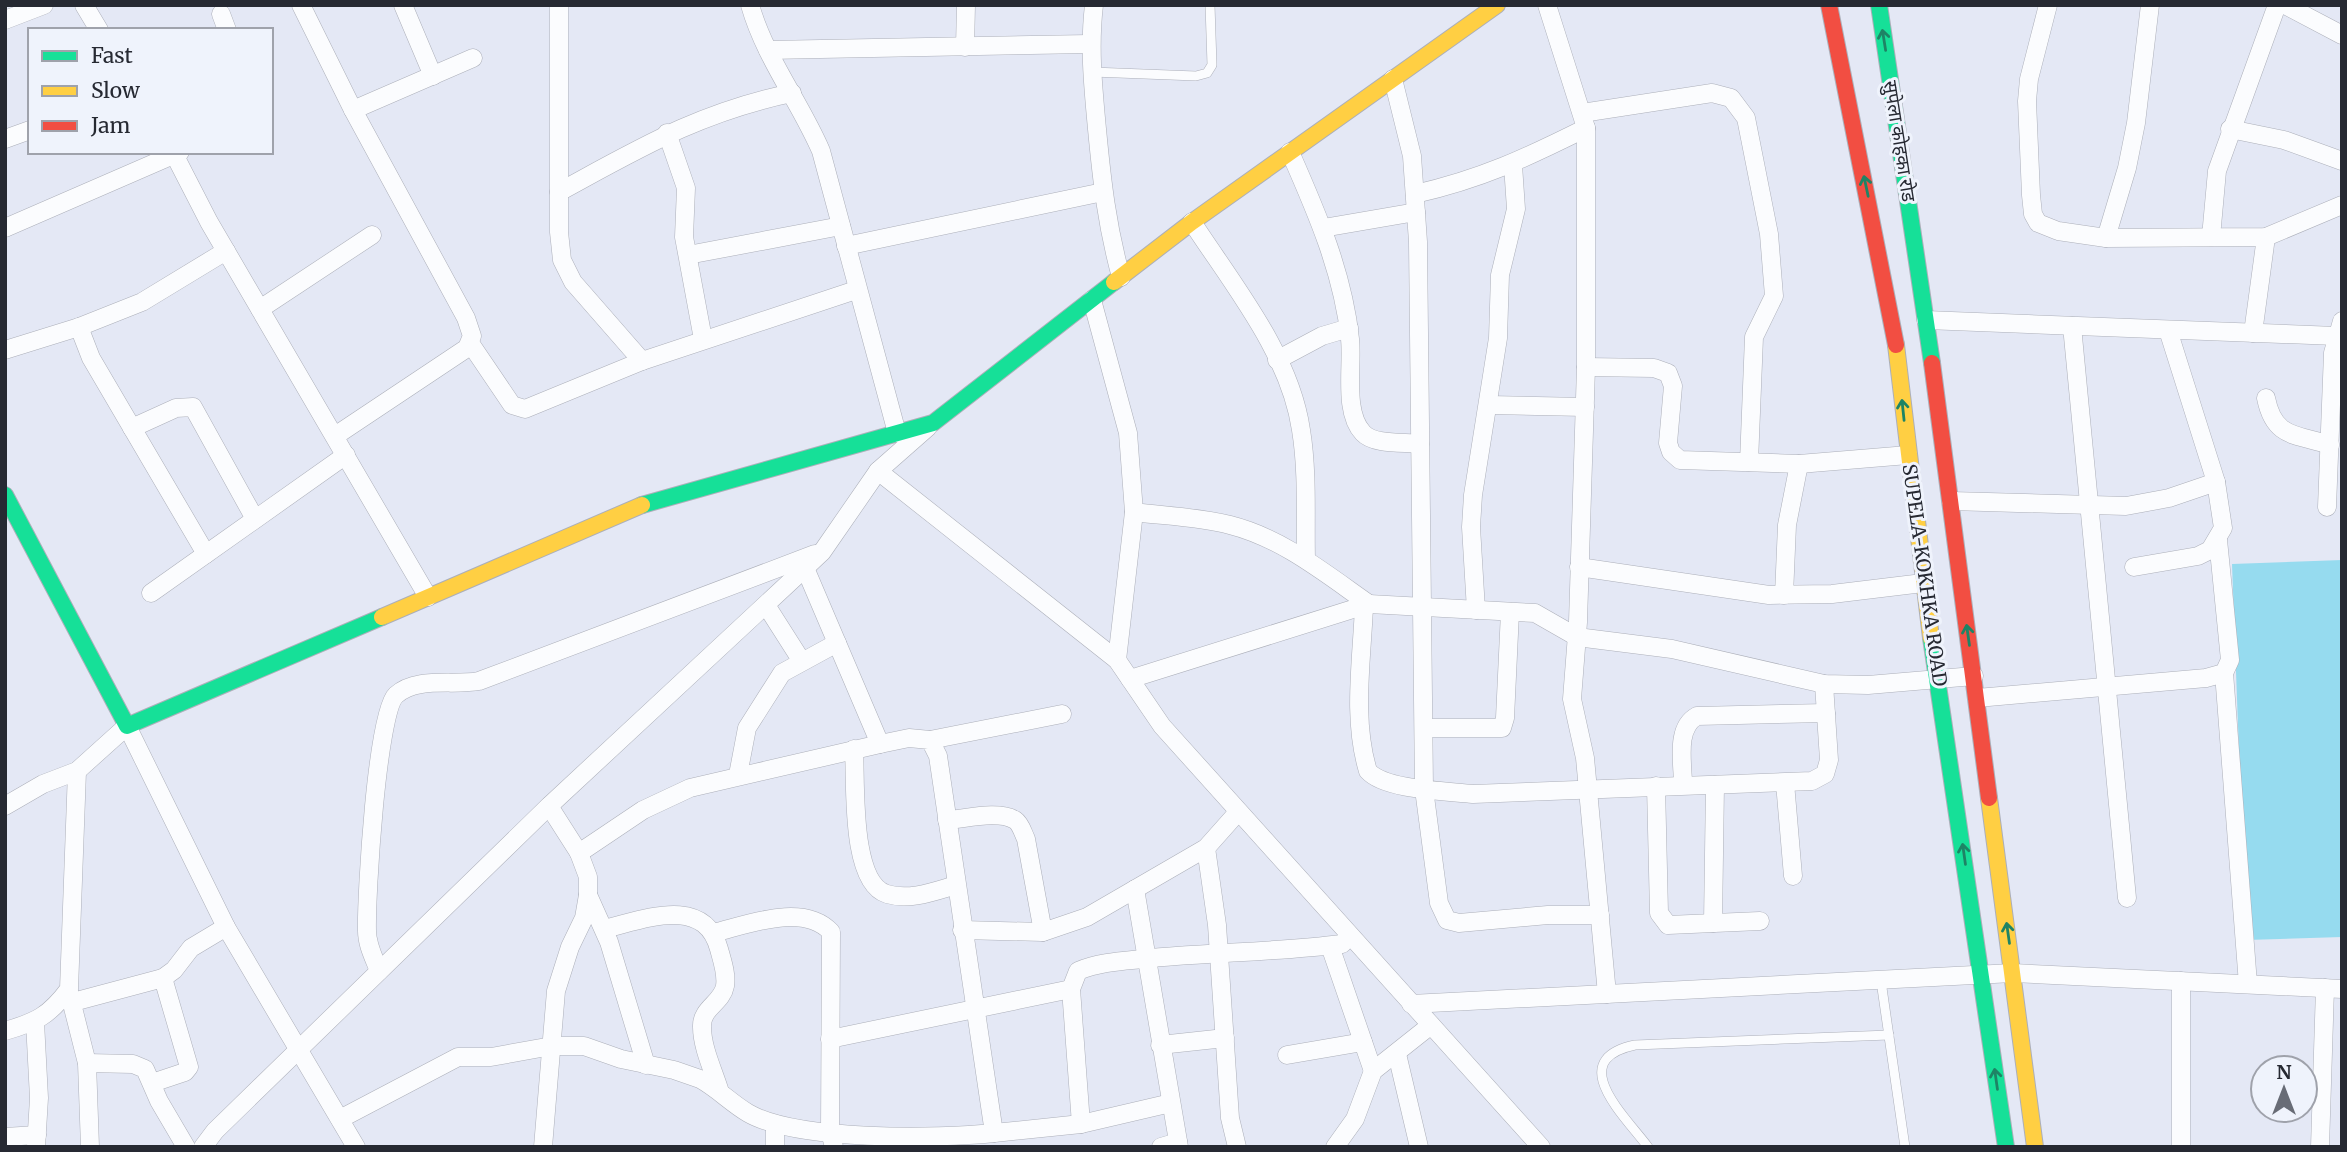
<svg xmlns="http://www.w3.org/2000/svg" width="2347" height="1152" font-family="Merriweather,'Noto Sans Devanagari',serif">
  <rect width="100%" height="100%" fill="#e4e8f5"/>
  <!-- water -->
  <polygon fill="#96dbef" points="2342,560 2342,937 2246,940 2232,564"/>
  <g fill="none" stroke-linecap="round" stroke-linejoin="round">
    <!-- lane casing -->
    <g stroke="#acafb9" stroke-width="10">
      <g id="lane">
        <polyline points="1092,72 1196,76 1207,73 1212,65 1210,5"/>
        <polyline points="1881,981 1905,1147"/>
        <path d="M 1648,1147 C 1625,1116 1564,1060 1635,1045 L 1889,1035"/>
      </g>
    </g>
    <!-- street casing -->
    <g stroke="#acafb9" stroke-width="19">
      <g id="street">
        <polyline points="84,5 99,30"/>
        <polyline points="301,5 353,110 466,318 472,336 467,348 335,436"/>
        <polyline points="403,5 433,76"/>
        <polyline points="559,5 559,232 562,260 573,282 642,361"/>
        <path d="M 750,5 C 765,58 800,102 821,151 L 897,433"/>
        <path d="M 1094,5 C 1089,47 1093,86 1097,129 C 1102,182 1107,226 1121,277"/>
        <polyline points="1547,5 1586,128 1586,367 1578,622 1572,699 1585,758 1607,994"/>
        <polyline points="2048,5 2029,79 2027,101 2031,195 2033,214 2038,223 2058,231 2106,238 2266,237 2342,205"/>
        <polyline points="2285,5 2342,35"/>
        <polyline points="221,14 227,30"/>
        <polyline points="5,20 44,5"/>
        <polyline points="965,47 966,5"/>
        <polyline points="768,50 1089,44"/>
        <polyline points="1393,79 1412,156 1418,242 1424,789 1439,903 1447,920 1459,923 1548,915 1600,915"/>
        <polyline points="353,110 473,58"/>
        <polyline points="1582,113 1712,93 1731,98 1746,118 1769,234 1774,296 1754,337 1749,462"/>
        <polyline points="2230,129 2284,140 2342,161"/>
        <polyline points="667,133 686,188 684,237 703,339"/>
        <polyline points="5,139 30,130"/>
        <polyline points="173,152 209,222 428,597"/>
        <path d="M 1290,152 C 1317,213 1343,273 1350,339 C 1353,366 1343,412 1363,433 C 1374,445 1404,442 1420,444"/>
        <path d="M 559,192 C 640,148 700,112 792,93"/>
        <path d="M 1415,194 C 1481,179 1526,158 1586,128"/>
        <path d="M 1192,222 C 1233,285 1290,354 1301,430 C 1308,473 1305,517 1306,559"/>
        <polyline points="5,228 180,152"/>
        <polyline points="1323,228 1416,212"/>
        <polyline points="2211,237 2217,171 2277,5"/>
        <polyline points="2106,238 2127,168 2136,123 2150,5"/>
        <polyline points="846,246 1103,192"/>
        <polyline points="688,255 841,226"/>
        <polyline points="1092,300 1128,433 1134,512 1117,660"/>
        <polyline points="260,309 372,235"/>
        <polyline points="1926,320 2336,336"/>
        <polyline points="2072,326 2127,898"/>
        <polyline points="79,327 91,358 206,554"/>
        <polyline points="2253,333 2266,237"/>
        <polyline points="470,343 512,405 525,409 642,361 856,290"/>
        <polyline points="5,350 79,327 142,302 226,251"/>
        <polyline points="1277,360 1322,336 1349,328"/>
        <polyline points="1586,367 1654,368 1668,373 1673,386 1668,443 1671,452 1680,460 1799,464 1908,455"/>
        <path d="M 2266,398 C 2274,438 2295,434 2330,445"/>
        <polyline points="1489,405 1585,407"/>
        <polyline points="132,428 176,408 193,407 255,519"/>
        <polyline points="878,471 1117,660 1162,726 1541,1147"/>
        <polyline points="1951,501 2126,506 2169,498 2216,482"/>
        <polyline points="2327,507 2333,353 2342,321"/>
        <path d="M 1134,512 C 1165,516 1199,517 1230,525 C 1282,538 1326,574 1369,604"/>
        <polyline points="1579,567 1769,595 1832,594 1923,583"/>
        <polyline points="2134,567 2198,556 2210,550 2223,528 2216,482 2168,330"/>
        <polyline points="805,568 880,744"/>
        <polyline points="151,593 346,455"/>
        <polyline points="1784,595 1787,525 1799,464"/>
        <polyline points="766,605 801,660"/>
        <path d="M 1364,606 C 1362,659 1352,719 1368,771 C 1385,790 1446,791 1473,794 L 1812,781 L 1825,774 L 1829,760 L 1824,684"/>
        <polyline points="1476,610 1471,527 1473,495 1498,338 1500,275 1516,209 1513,165"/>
        <polyline points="2224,673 2248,984"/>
        <polyline points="1130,679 1369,604 1535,613 1577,637 1672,649 1824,684 1868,685 1974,676"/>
        <polyline points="1977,698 2206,678 2224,673 2230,660 2218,540"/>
        <polyline points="1424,728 1502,728 1505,718 1510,612"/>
        <polyline points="930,740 1062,714"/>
        <path d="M 854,749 C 856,783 850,883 887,894 C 910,901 935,891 956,885"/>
        <polyline points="738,775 747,728 782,673 837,643"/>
        <polyline points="1785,783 1793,876"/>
        <path d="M 1683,785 C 1683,763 1675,728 1697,716 L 1826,713"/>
        <polyline points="1656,786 1659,913 1668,925 1760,921"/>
        <polyline points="5,806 43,784 77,771 127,726 226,927 356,1147"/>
        <path d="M 947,820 C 965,819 998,810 1015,820 C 1021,824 1023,833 1026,839 L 1043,932"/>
        <polyline points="1206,848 1217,925 1230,1118 1237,1147"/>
        <polyline points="1135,889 1179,1147"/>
        <polyline points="588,895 609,942 646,1065"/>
        <polyline points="1713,923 1715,785"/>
        <path d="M 604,929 C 643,920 704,894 719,949 C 722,960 727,974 725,986 C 722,1003 701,1008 702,1027 C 702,1047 713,1070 719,1089"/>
        <polyline points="962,930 1043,932 1087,917 1206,848 1238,812"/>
        <path d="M 713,933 C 747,925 803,902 831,932 L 830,1132 L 834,1147"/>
        <polyline points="1330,946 1373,1071"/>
        <path d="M 379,971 C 374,958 367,945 367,931 C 366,896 377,712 396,695 C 417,676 454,686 479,681 L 815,554"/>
        <polyline points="2181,981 2181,1147"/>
        <polyline points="69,992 87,1063 90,1147"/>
        <polyline points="73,1002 163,978 174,970 191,948 226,927"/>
        <polyline points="1411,1004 2013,973 2342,989"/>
        <polyline points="35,1022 39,1098 36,1147"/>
        <path d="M 5,1031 C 36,1022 49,1016 69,989 L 77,771"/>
        <polyline points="830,1039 1071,989"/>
        <polyline points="1160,1045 1225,1038"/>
        <polyline points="1397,1054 1419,1147"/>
        <polyline points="1287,1055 1363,1042"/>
        <polyline points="87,1063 133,1064 145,1069 159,1101 186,1147"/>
        <polyline points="152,1083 185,1072 189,1067 163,978"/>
        <path d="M 340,1119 L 458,1057 L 491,1057 L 552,1046 L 584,1046 L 621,1059 L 674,1070 L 700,1079 C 718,1089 731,1103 748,1113 C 796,1141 938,1139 994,1133 L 938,756 L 930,740 L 909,738 L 880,744 L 690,788 L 643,810 L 579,853"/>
        <polyline points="775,1124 775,1147"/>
        <path d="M 1081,1124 L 1071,989 L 1078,971 C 1102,961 1127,961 1152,958 C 1216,952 1279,952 1342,944 L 1349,936"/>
        <polyline points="994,1133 1081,1124 1171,1103"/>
        <polyline points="5,1137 37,1135"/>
        <polyline points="203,1147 215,1131 549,806 805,568 822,552 878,471 928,427"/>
        <polyline points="543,1147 556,991 570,947 584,918 588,895 588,877 579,853 549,806"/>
        <polyline points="1161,1147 1178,1142"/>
        <polyline points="1335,1147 1355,1119 1373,1071 1431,1025"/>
        <polyline points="2320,1147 2325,988"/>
      </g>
    </g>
    <!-- fast casing -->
    <g stroke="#acafb9" stroke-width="18">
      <g id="fast">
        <polyline points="1879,5 1932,363"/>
        <polyline points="5,495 127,726 382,617"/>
        <polyline points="642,505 933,423 1114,282"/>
        <polyline points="1931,638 2006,1147"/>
      </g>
    </g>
    <!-- slow casing -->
    <g stroke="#acafb9" stroke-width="18">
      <g id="slow">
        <polyline points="1114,282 1192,222 1497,5"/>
        <polyline points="1896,345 1931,638"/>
        <polyline points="382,617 642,505"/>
        <polyline points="1989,798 2035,1147"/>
      </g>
    </g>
    <!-- jam casing -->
    <g stroke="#acafb9" stroke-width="18">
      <g id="jam">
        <polyline points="1829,5 1896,345"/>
        <polyline points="1932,363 1989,798"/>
      </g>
    </g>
    <!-- lane -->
    <use href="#lane" stroke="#fbfcfe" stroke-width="9"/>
    <!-- street -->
    <use href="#street" stroke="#fbfcfe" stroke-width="18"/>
    <!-- fast -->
    <use href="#fast" stroke="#16e098" stroke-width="16"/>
    <!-- slow -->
    <use href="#slow" stroke="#ffcf43" stroke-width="16"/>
    <!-- jam -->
    <use href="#jam" stroke="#f24e42" stroke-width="16"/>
  </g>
  <!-- one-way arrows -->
  <defs><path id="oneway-shaft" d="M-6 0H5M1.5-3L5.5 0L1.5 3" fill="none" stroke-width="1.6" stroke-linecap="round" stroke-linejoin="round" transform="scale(1.75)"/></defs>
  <g stroke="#1e8465">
    <use href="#oneway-shaft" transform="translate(1884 40) rotate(-99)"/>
    <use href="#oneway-shaft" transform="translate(1866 186) rotate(-102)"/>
    <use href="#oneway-shaft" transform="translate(1903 410) rotate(-96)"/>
    <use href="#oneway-shaft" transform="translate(1968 635) rotate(-98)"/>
    <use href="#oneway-shaft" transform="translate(1964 854) rotate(-98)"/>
    <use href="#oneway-shaft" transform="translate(2008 933) rotate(-98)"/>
    <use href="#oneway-shaft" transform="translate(1996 1079) rotate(-98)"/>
  </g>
  <g text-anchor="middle" stroke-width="6" stroke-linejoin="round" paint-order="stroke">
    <!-- street labels -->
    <g font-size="19" fill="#262932" stroke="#eff3fc">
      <text transform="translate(1900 141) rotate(81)" y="7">सुपेला कोहका रोड</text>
      <text transform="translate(1925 575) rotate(82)" y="7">SUPELA-KOKHKA ROAD</text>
    </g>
  </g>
  <!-- border -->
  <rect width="2347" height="1152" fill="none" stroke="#262932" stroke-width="14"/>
  <!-- legend -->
  <rect x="28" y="28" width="245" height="126" fill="#eff3fc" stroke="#9fa2ab" stroke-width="2"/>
  <rect x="42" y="51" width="35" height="10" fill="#16e098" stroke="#9fa2ab" stroke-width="2"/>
  <text x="91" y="63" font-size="21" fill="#262932">Fast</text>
  <rect x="42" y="86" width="35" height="10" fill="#ffcf43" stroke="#9fa2ab" stroke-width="2"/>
  <text x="91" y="98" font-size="21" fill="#262932">Slow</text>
  <rect x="42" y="121" width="35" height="10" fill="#f24e42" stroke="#9fa2ab" stroke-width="2"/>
  <text x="91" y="133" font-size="21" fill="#262932">Jam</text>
  <!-- north arrow -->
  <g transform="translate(2284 1089)"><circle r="33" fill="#eff3fc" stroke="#9fa2ab" stroke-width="2"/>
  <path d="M0-5L12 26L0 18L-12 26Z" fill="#686c76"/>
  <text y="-10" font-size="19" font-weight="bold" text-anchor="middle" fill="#262932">N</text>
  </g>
</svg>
